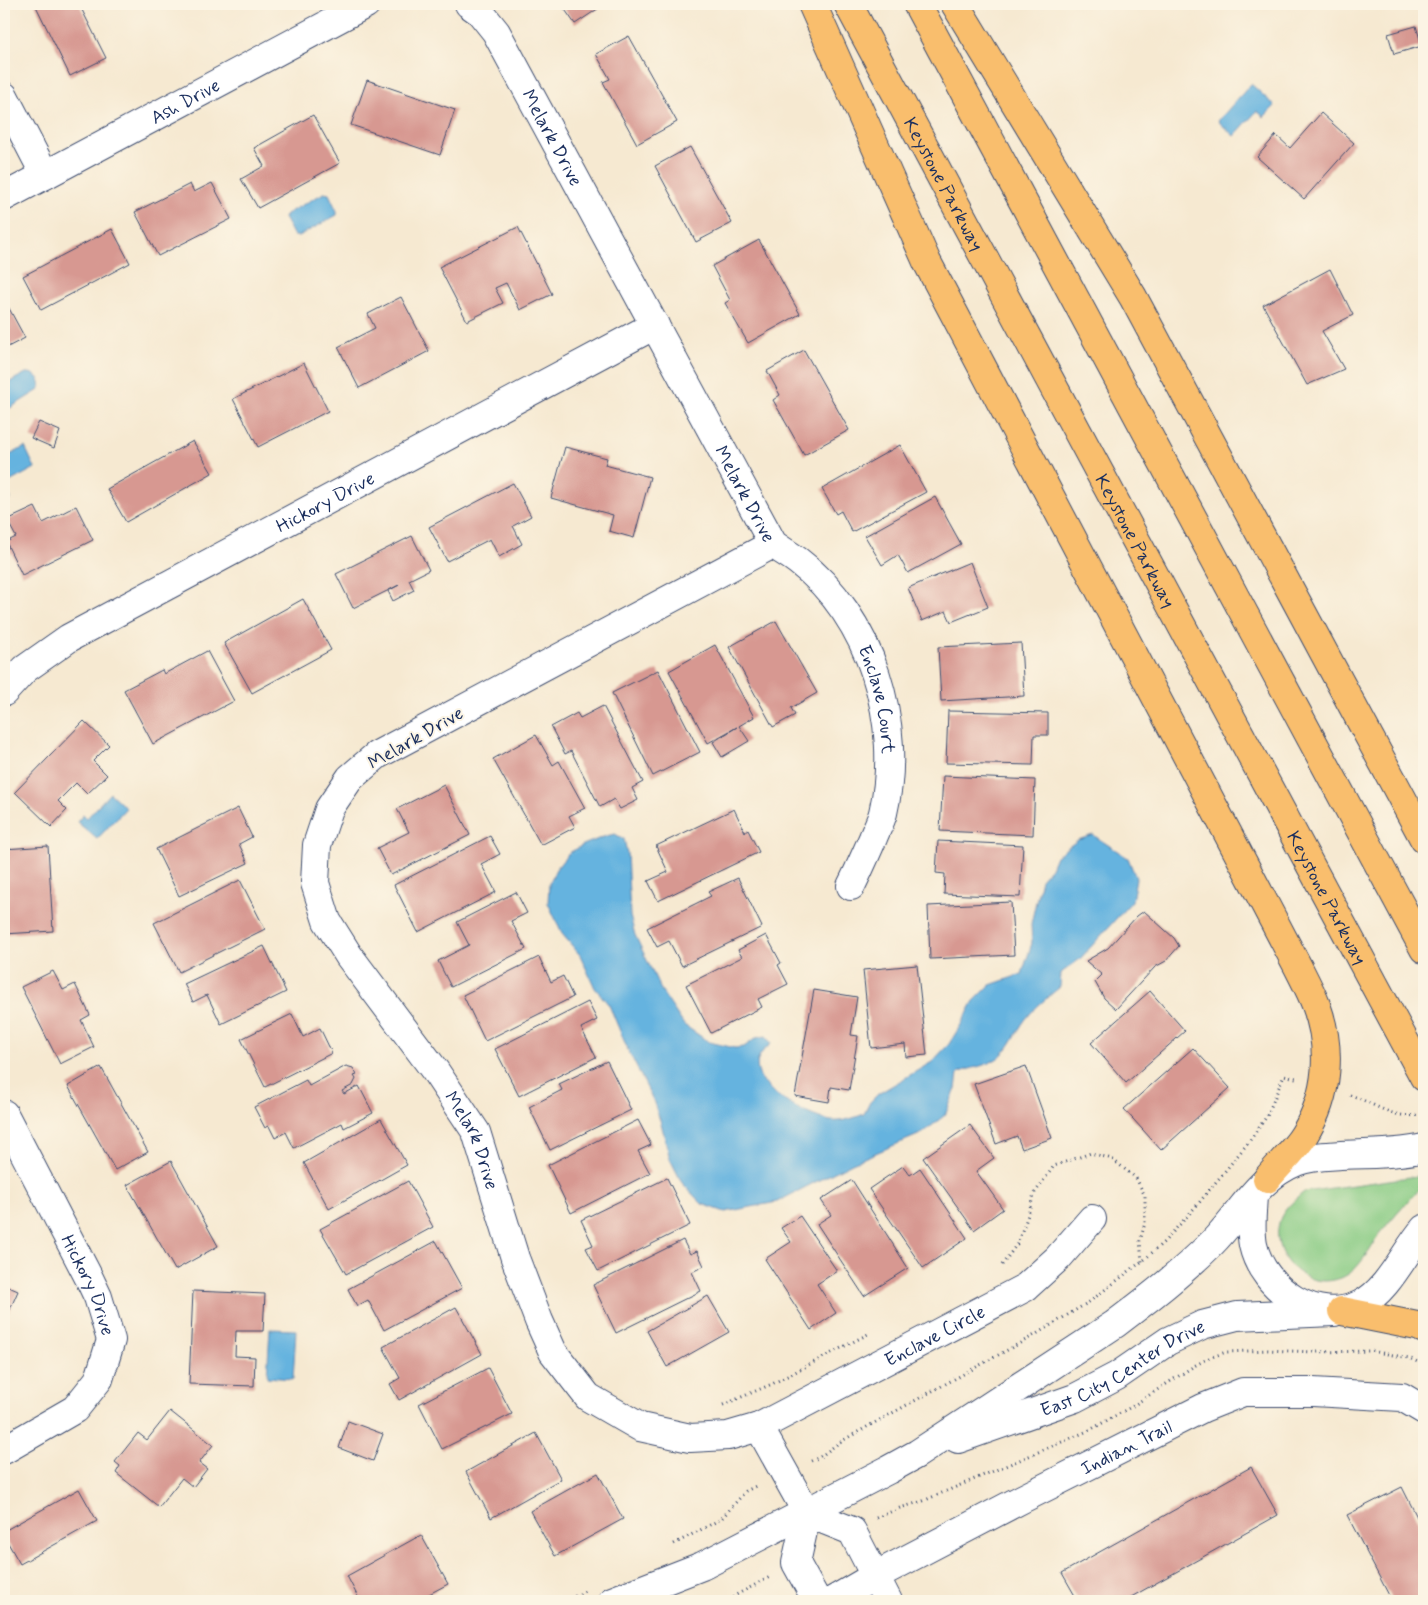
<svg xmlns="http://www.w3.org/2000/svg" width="1428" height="1605" font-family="Mynerve,sans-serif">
  <rect width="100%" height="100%" fill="#fcf5e5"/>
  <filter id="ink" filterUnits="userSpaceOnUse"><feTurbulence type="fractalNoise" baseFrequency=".02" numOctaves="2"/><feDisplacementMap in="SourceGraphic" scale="10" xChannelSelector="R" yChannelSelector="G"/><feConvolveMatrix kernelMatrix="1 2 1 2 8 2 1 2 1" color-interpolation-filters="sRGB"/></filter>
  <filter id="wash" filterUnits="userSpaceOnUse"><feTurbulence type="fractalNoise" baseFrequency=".0096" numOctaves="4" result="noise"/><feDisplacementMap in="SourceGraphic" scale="20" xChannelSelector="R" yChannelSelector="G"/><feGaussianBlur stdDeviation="1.12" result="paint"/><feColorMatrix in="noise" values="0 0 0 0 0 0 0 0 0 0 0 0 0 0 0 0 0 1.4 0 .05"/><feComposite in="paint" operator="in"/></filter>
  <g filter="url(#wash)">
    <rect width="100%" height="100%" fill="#f6e9d1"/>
    <!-- green -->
    <path fill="#88cb83" stroke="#527d70" d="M 1424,1175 L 1424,1185 C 1409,1199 1396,1213 1383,1230 C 1370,1246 1361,1270 1341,1278 C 1304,1292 1266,1254 1281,1217 C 1286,1207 1296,1199 1304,1192 Z"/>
    <!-- water -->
    <g fill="#65b3df" stroke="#40719e">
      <polygon points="1251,84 1275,106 1264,117 1257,111 1234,136 1218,121"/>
      <polygon points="324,193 329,194 337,211 337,215 299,236 294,236 284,218 286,214"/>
      <path d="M 26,373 C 35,372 44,381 39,390 L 10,408 L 4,408 L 4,385 Z"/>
      <polygon points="25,447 35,468 4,485 11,499 4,503 4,458"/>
      <polygon points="110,793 126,808 97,839 77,822 83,815 87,818"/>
      <path d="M 615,834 L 624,839 L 627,853 L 630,916 L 635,935 L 662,992 L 684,1025 L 709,1042 L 735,1048 L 744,1047 L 756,1038 L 766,1036 L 771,1044 C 768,1047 762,1051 760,1055 C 743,1085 808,1117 831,1121 C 842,1122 854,1118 864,1114 L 870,1102 L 878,1094 L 932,1062 L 949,1044 L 962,1023 L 974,1001 L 990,985 L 1022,974 L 1032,943 L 1031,924 L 1041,879 L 1051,868 L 1056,856 L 1078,840 L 1093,835 L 1128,858 L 1136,878 L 1132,901 L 1080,959 L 1061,973 L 1060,987 C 1048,997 1035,1007 1025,1020 C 1016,1032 1011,1048 998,1058 C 985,1067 972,1067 958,1073 L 956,1089 L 945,1115 L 923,1133 L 852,1163 L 777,1202 L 725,1212 L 702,1204 L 682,1183 L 670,1159 L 661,1123 L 653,1100 L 628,1050 L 609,1005 L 595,988 L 580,955 L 563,935 L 548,903 L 549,884 L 556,869 L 569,853 L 583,845 L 606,836 Z"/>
      <polygon points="270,1329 296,1330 293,1379 267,1377"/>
    </g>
    <g id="blocks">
      <!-- building -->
      <g fill="#d79891">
        <polygon points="35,4 79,4 106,58 70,76"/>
        <polygon points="561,4 605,4 575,24"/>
        <polygon points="1416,26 1422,46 1394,54 1388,34"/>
        <polygon points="629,36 677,122 637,144 603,82 610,79 596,54"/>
        <polygon points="367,80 455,110 440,155 351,125"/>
        <polygon points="1321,113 1354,143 1304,199 1257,157 1276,135 1290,148"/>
        <polygon points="313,115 340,163 258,208 241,179 264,166 254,148"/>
        <polygon points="690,147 732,223 696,242 655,166"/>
        <polygon points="212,183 231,219 158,256 135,212 190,184 194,192"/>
        <polygon points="518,227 552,294 520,310 506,283 495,288 503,303 467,321 439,267"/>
        <polygon points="112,229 130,263 41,310 23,276"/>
        <polygon points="759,240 800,314 748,343 725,303 730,300 712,266"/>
        <polygon points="1330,269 1353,315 1322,331 1344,369 1307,385 1263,305"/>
        <polygon points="401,297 429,351 359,388 338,347 375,328 368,314"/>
        <polygon points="4,299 25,338 4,349"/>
        <polygon points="804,350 849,430 804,455 773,400 780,395 767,371"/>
        <polygon points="304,363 328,411 258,447 233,399"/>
        <polygon points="39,422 60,431 54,448 31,438"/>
        <polygon points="193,441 212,473 126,522 107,489"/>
        <polygon points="900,445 926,492 852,532 841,511 836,514 822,489"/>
        <polygon points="565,447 607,458 605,465 650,477 634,538 609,531 613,515 551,498"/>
        <polygon points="513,483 531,516 513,526 522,544 499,557 490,539 447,561 429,527"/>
        <polygon points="935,497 961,544 908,573 898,555 882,565 865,536"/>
        <polygon points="76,506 93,540 22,575 6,542 16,537 7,520 35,507 43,523"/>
        <polygon points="412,536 429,570 409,580 414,590 393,601 388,591 399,585 353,608 336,574"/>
        <polygon points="970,562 988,607 951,622 946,611 922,621 908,588"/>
        <polygon points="303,599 331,650 252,693 224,643"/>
        <polygon points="776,621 817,693 791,708 795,715 773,727 729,647"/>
        <polygon points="1021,643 1024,696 941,701 938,647"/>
        <polygon points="715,645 754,717 739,726 749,741 722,757 713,742 737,727 708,743 669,671"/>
        <polygon points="207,651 234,701 153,744 124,690 162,670 164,674"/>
        <polygon points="658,670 700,752 653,776 612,693"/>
        <polygon points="603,706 643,782 632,788 638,800 620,809 614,799 600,807 571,751 565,754 551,727 577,713 580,718"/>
        <polygon points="948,711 1048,713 1048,735 1034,735 1033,765 946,763"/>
        <polygon points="84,721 109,745 93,761 107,775 87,794 76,783 58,801 67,810 51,827 15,792"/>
        <polygon points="536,735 553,765 559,761 585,808 569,816 575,827 541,845 493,759"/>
        <polygon points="943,776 1035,780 1033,835 940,831"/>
        <polygon points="444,785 470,835 391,875 377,848 409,832 397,809"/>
        <polygon points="238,808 252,837 239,844 248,863 179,896 156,849"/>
        <polygon points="734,809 745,832 748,830 759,852 658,901 648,881 668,872 656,846"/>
        <polygon points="490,836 500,854 481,864 496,892 418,932 394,885"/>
        <polygon points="938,841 1023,845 1020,897 944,894 945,874 936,873"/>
        <polygon points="48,846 53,931 4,934 4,849"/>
        <polygon points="738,878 762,927 682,966 669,941 657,947 647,928 711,896 708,892"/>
        <polygon points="240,880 265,929 179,972 154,923"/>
        <polygon points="516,892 527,913 511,921 526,949 451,987 438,961 469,945 457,922"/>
        <polygon points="1011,902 1014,955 930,959 928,906"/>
        <polygon points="1144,911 1174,938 1179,946 1166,961 1155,967 1116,1009 1104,998 1095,982 1102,975 1086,961 1108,948 1137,916"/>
        <polygon points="766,935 781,963 778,965 788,984 758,999 762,1007 711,1033 686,985 742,957 738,950"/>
        <polygon points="264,946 286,992 221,1024 207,995 193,1002 184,984"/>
        <polygon points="539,957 551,982 563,976 573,997 485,1041 463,995"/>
        <polygon points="917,965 927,1055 906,1057 905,1044 871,1048 863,970"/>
        <polygon points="53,971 63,990 75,984 90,1015 81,1020 94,1047 60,1064 21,987"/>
        <polygon points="814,990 857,997 851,1035 858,1036 849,1090 831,1087 829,1102 795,1096"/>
        <polygon points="1150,991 1185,1031 1126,1083 1091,1043"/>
        <polygon points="588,1002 597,1020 581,1028 596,1057 519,1096 495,1049"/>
        <polygon points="292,1014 303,1037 320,1028 332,1053 265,1087 241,1039"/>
        <polygon points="1193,1048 1230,1088 1161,1150 1124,1109"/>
        <polygon points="607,1061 631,1110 550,1150 529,1107 562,1090 559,1084"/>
        <polygon points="346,1066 353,1068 357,1075 354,1076 356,1079 353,1085 342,1091 344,1094 359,1086 373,1113 344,1128 342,1123 294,1148 286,1132 275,1138 269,1126 265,1128 254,1107 306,1080 309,1086"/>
        <polygon points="1026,1066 1052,1138 1022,1149 1017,1136 996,1144 974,1084"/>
        <polygon points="101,1067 148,1152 115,1170 68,1086"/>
        <polygon points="381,1119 407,1165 329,1209 304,1163"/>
        <polygon points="638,1120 651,1145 638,1151 650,1173 571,1213 548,1165"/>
        <polygon points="970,1125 994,1158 976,1171 1003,1209 974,1230 923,1158"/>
        <polygon points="171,1161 218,1246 175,1270 127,1185"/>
        <polygon points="903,1166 910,1175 920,1168 967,1238 923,1268 869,1189"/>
        <polygon points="667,1178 690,1225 598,1271 586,1248 593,1245 581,1220"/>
        <polygon points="852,1180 908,1268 864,1296 817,1224 831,1215 821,1200"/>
        <polygon points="408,1181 433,1227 346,1274 320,1229"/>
        <polygon points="800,1216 837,1271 817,1284 836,1313 811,1330 765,1259 791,1242 781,1228"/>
        <polygon points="683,1240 690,1254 697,1251 704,1266 692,1272 701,1291 616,1333 593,1285"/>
        <polygon points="436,1241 462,1288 384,1330 368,1300 357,1306 348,1289"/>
        <polygon points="4,1285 18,1291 4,1323"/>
        <polygon points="193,1291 265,1294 263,1331 236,1331 235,1356 255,1357 254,1386 189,1384"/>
        <polygon points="708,1296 729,1332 667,1367 647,1331"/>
        <polygon points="456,1307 482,1354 399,1400 390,1384 400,1378 383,1347"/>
        <polygon points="488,1368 512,1414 442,1449 419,1404"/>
        <polygon points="170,1411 213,1445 199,1463 207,1469 193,1487 182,1478 159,1507 116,1473 120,1466 115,1462 138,1433 147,1440"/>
        <polygon points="348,1421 383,1434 373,1461 339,1448"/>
        <polygon points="536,1433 561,1479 491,1518 466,1472"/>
        <polygon points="1251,1467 1278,1515 1124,1601 1078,1601 1062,1573"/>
        <polygon points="598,1473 623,1519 555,1556 530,1511"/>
        <polygon points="1402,1487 1424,1531 1424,1601 1392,1601 1347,1515"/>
        <polygon points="79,1489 97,1521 20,1564 4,1536 4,1531"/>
        <polygon points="421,1535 448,1584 416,1601 360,1601 347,1576"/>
      </g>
    </g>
  </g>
  <g filter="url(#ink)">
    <use href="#blocks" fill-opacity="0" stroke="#3c4b6f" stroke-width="1"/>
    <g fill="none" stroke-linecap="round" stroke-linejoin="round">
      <!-- minor casing -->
      <g stroke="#3c4b6f" stroke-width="30">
        <g id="minor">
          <path id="s1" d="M 469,4 L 480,12 L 496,32 L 773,544 C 781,550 790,555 798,561 C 871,616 904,725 883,813 C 881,821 876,830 873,838 C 866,854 859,870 851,886"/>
          <polyline points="4,96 45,175"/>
          <path id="s2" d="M 4,197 L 366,4"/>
          <path id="s3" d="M 773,544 L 377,755 L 350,778 L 329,809 L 317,845 L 315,883 L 327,921 L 349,956 L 436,1072 L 476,1132 L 515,1258 L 539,1321 L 553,1352 L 588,1397 L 640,1427 L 690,1438 L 728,1436 L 759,1427 L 1026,1287 L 1058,1258 L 1092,1219"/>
          <path id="s4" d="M 4,692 L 25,669 L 69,638 L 655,325"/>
          <path id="s5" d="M 4,1114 L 89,1278 L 98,1297 L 111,1340 L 99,1379 L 75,1409 L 4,1450"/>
          <polyline points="759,1427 807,1513"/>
          <polyline points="807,1513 852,1531 888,1601"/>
          <polyline points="807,1513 796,1563 817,1601"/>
          <path id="s6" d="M 832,1601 L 875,1576 L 1022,1499 L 1203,1408 L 1243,1392 L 1313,1392 L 1402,1397 L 1424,1410"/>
        </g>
      </g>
      <!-- tertiary casing -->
      <g stroke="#3c4b6f" stroke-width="30">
        <g id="tertiary">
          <path d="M 1253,1196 C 1252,1213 1250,1229 1253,1245 C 1263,1290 1318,1326 1361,1304 C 1388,1291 1405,1251 1424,1229"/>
          <path id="s7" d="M 958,1439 L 1075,1398 L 1117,1376 L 1168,1341 L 1202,1325 L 1237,1316 L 1334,1312"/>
          <path d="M 612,1601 L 702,1566 L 888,1470 L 917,1454 L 1115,1324 C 1148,1299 1182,1273 1212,1243 C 1239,1216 1258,1177 1296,1162 C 1310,1156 1326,1156 1341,1155 C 1368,1154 1397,1154 1424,1148"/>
        </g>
      </g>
      <!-- motorway casing -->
      <g stroke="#3c4b6f" stroke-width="30">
        <g id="motorway">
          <path d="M 812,4 L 927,262 L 1298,967 C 1304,979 1311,992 1316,1005 C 1332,1048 1329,1095 1304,1135 C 1295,1150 1279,1164 1267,1179"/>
          <path id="s8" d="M 848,4 L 1424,1077"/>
          <polyline points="917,4 1424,949"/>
          <polyline points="955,4 1133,297 1424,839"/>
          <polyline points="1342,1311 1417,1326 1424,1329"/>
        </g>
      </g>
      <!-- path -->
      <g stroke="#3c4b6f" stroke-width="3" stroke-dasharray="1 4" stroke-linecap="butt">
        <path d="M 1350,1095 C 1377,1104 1393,1121 1424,1114"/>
        <polyline points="1002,1265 1017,1244 1027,1218 1034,1194 1054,1166 1091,1153 1112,1159 1136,1178 1145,1196 1145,1223 1140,1241 1142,1262"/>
        <polyline points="723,1405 772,1384 870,1333"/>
        <polyline points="811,1461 820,1457 840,1442 865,1428 1033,1336 1089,1302 1145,1259 1165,1241 1198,1204 1248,1143 1267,1116 1284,1075 1296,1078"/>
        <polyline points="876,1518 900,1508 923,1501 1090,1430 1131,1407 1194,1366 1209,1358 1226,1352 1268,1350 1312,1352 1371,1351 1409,1358 1424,1365"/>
        <polyline points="674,1544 721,1519 746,1491 758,1485"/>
        <polyline points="566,1601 585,1591"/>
        <polyline points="729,1601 736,1595 770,1577"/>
      </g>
      <!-- minor -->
      <use href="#minor" stroke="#fff" stroke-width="28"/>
      <!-- tertiary -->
      <use href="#tertiary" stroke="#fff" stroke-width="28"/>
      <!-- motorway -->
      <use href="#motorway" stroke="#f9be6d" stroke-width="28"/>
    </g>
  </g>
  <g text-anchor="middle" stroke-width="4" stroke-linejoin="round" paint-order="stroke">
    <!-- street labels -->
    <g font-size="19" fill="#1b2f5e" stroke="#fcf5e5">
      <text dy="7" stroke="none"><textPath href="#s2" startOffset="205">Ash Drive</textPath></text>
      <text dy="7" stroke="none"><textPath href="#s1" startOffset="159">Melark Drive</textPath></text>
      <text dy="7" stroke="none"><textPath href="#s8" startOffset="204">Keystone Parkway</textPath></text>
      <text dy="7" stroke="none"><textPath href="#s1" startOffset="564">Melark Drive</textPath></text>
      <text dy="7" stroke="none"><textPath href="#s4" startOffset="375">Hickory Drive</textPath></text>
      <text dy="7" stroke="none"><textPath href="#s8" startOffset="609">Keystone Parkway</textPath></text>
      <text dy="7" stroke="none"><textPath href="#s1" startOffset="816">Enclave Court</textPath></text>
      <text transform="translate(415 737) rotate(-30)" y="7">Melark Drive</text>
      <text dy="7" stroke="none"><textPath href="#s8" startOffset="1014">Keystone Parkway</textPath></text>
      <text dy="7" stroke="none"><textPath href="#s3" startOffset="902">Melark Drive</textPath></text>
      <text dy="7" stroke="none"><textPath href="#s5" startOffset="191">Hickory Drive</textPath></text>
      <text dy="7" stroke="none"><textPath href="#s3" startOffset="1566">Enclave Circle</textPath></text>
      <text dy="7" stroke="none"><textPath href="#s7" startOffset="180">East City Center Drive</textPath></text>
      <text dy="7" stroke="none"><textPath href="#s6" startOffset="332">Indian Trail</textPath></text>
    </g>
  </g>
  <!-- margin -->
  <rect width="1428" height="1605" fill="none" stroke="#fcf5e5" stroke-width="20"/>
</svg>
